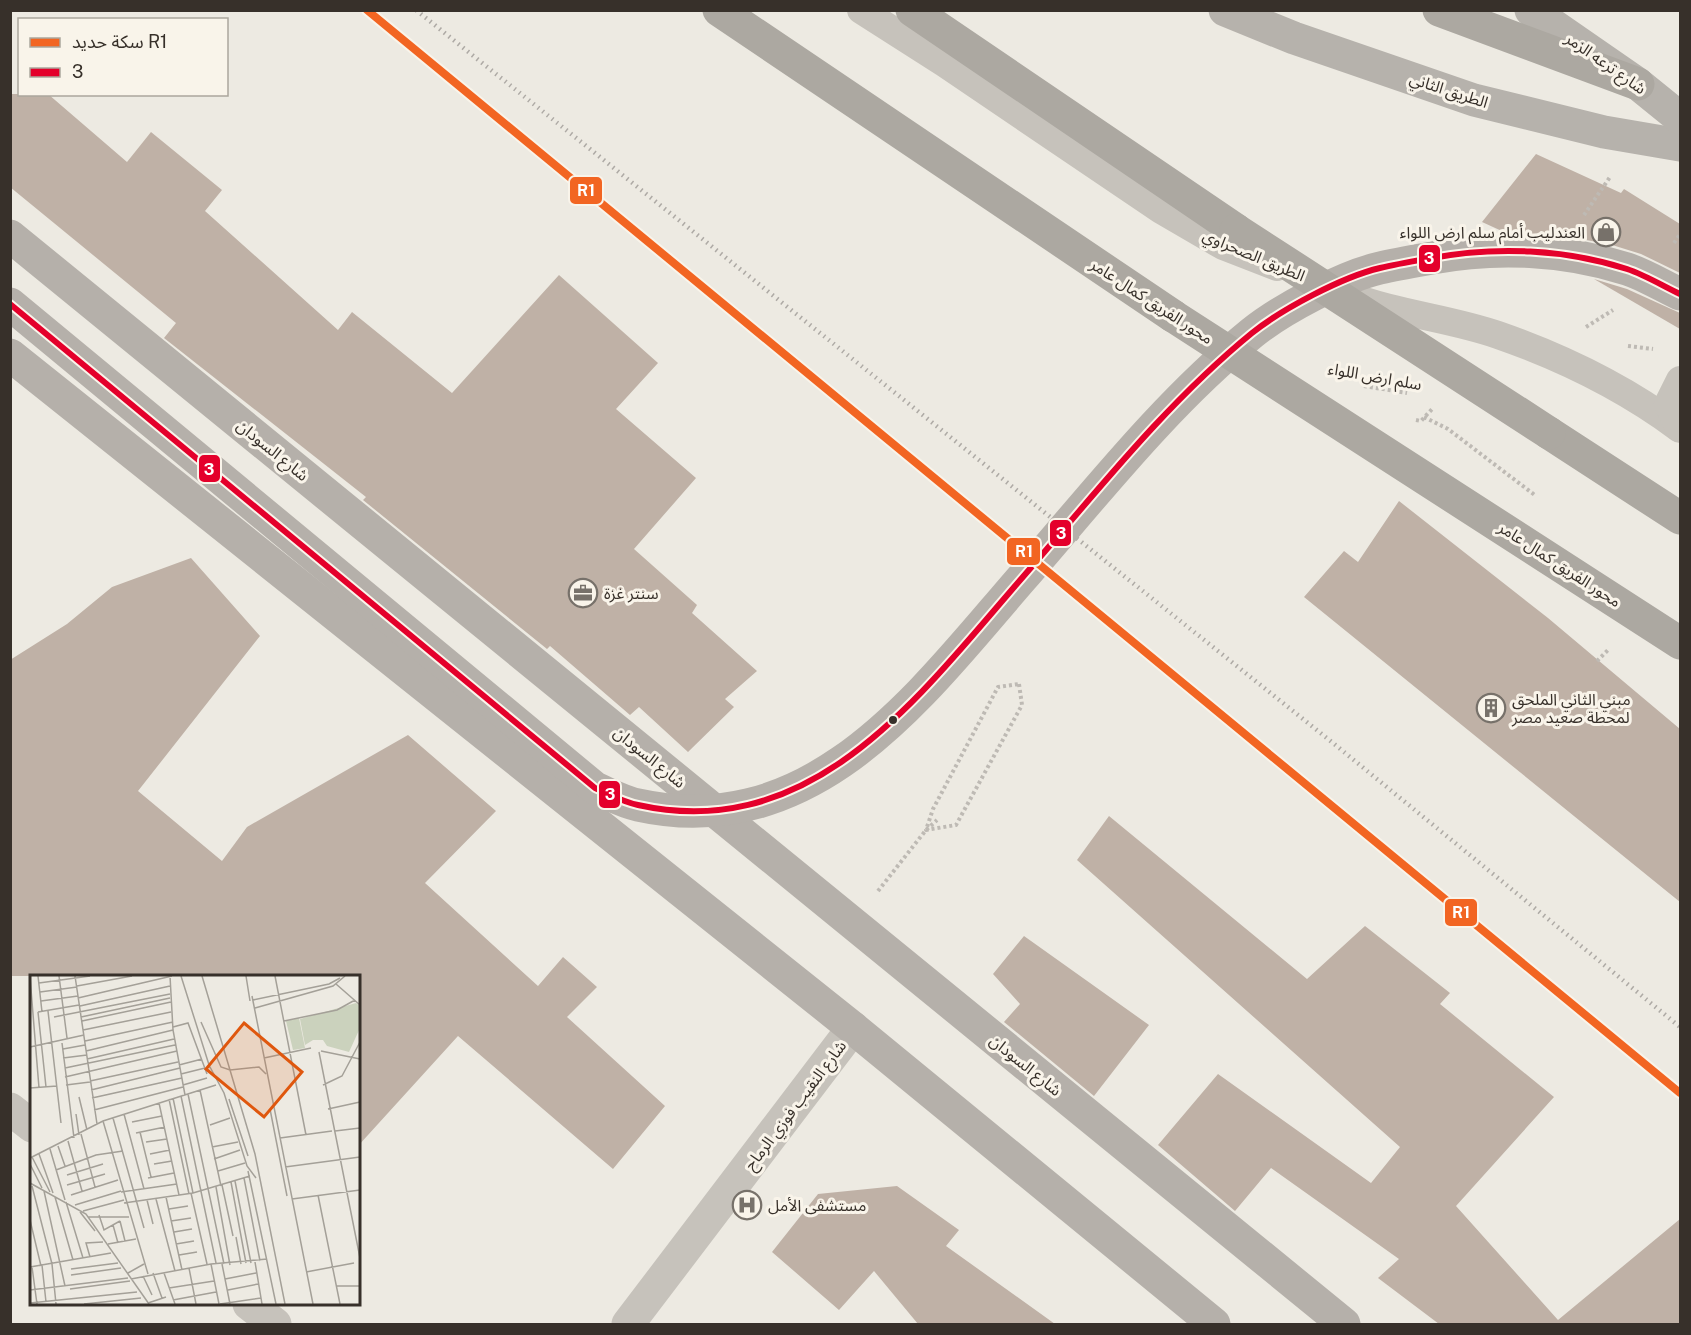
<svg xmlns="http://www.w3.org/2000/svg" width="1691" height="1335" font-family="'Public Sans','Noto Sans Arabic',sans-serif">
  <rect width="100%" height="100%" fill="#edeae2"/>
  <!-- building -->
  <g fill="#bfb1a6">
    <polygon points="10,94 48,94 127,162 151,132 222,190 205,211 338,330 352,312 452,393 559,275 658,363 616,409 696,478 634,549 697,605 692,613 757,671 725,699 734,707 688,752 639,707 630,715 550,646 547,649 363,500 366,497 164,338 176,323 10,187"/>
    <polygon points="1536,154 1621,193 1624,189 1680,224 1680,273 1641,254 1609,244 1557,235 1504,232 1482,222"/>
    <polygon points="1594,279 1627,289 1680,313 1680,329"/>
    <polygon points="1399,501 1548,618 1680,729 1680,902 1304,597 1344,551 1358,562"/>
    <polygon points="191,558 260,636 138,791 222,861 247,827 408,735 496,811 425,883 538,986 563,957 597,987 567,1017 665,1106 613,1169 458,1036 358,1146 358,976 10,976 10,660 67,624 112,587"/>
    <polygon points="1109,816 1307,979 1365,926 1450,993 1440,1004 1554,1097 1456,1206 1558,1320 1680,1219 1680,1324 1439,1324 1378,1278 1399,1259 1271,1168 1235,1211 1158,1145 1218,1074 1371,1183 1400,1147 1077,860"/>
    <polygon points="1024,936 1149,1025 1094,1096 1004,1022 1020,1004 993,974"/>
    <polygon points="897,1186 959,1230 946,1246 1055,1324 918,1324 874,1271 839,1310 772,1252 818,1194"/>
  </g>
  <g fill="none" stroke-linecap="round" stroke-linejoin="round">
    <!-- path -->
    <g stroke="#bebab4" stroke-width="4" stroke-dasharray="3 3" stroke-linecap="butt">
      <polyline points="1584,215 1610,177"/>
      <polyline points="1674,243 1680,234"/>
      <polyline points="1586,327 1613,310"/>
      <polyline points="1628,346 1653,349"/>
      <polyline points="1364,386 1407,393"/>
      <polyline points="1424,417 1448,429 1536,496"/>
      <polyline points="1416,420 1421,421 1433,408"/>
      <polyline points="1597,661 1609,649"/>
      <polygon points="1019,684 1022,705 956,825 926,830 933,809 998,687"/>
      <polyline points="878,891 926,830 937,820"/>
    </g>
    <!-- lane -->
    <g stroke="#c6c2bb" stroke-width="28">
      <polyline points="861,10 944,63 1161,210 1223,246 1277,267"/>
      <path d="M 1348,295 C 1397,314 1449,318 1498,335 C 1564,358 1625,388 1680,429"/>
      <polyline points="1679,428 1668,404 1680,380"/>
    </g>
    <!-- street -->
    <g stroke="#c6c2bb" stroke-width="33">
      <polyline points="10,1109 32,1126"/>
      <polyline points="249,1304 275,1324"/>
      <polyline points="628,1324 853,1028"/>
    </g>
    <!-- secondary -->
    <g stroke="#b6b2ac" stroke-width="33">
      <polyline points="1225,10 1294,38 1474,100 1604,132 1680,145"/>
      <polyline points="1531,10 1638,84 1680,118"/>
    </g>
    <!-- primary -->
    <g stroke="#b5b0aa" stroke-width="33">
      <polyline points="10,236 1344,1324"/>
      <polyline points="10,355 853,1028 1214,1324"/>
    </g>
    <!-- highway -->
    <g stroke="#aca8a1" stroke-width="33">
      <polyline points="719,10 1173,316"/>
      <polyline points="912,10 1236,230"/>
      <polyline points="1439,10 1638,84"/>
      <polyline points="1549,433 1680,518"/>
    </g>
    <!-- rail -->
    <polyline stroke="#aeaaa5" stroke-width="4.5" stroke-dasharray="1.5 4.5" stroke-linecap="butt" points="416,10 1333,743 1680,1027"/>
    <!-- primary-bridge -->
    <path stroke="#b5b0aa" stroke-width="33" d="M 10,304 L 595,788 C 609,794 623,802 638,805 C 814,844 921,694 1022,578 C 1095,494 1165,404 1252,333 C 1282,309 1342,277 1380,268 C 1397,264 1415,261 1432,258 C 1496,246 1565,249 1627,269 C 1645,275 1663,286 1680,294"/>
    <!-- highway-bridge -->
    <g stroke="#aca8a1" stroke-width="33">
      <polyline points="1236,230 1549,433"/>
      <polyline points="1173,316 1680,643"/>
    </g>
    <!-- bus-1 casing -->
    <g stroke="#f9f4ea" stroke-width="10">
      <path id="bus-1" d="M 10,304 L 595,788 C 609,794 623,802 638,805 C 814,844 921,694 1022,578 C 1095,494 1165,404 1252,333 C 1282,309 1342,277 1380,268 C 1397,264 1415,261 1432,258 C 1496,246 1565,249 1627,269 C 1645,275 1663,286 1680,294"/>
    </g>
    <!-- bus-1 -->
    <use href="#bus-1" stroke="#e4002b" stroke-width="6"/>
    <!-- rail-1 casing -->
    <g stroke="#f9f4ea" stroke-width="12">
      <polyline id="rail-1" points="367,10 1680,1093"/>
    </g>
    <!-- rail-1 -->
    <use href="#rail-1" stroke="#f26522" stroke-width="8"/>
  </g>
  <!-- icons -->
  <defs>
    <g id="shop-ring" transform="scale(1.5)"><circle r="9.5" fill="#f9f4ea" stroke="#77716a" stroke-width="1.5"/><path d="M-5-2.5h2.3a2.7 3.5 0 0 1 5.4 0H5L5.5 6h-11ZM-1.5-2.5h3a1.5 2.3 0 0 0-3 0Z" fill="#77716a"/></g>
    <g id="office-ring" transform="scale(1.5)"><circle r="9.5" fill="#f9f4ea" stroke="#77716a" stroke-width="1.5"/><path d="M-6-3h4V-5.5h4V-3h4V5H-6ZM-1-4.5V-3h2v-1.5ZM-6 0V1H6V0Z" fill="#77716a"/></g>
    <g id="building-ring" transform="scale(1.5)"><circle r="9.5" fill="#f9f4ea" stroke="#77716a" stroke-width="1.5"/><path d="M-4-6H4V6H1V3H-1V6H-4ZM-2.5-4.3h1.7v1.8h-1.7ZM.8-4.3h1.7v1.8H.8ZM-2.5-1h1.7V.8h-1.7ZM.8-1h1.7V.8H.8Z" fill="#77716a"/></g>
    <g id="hospital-ring" transform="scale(1.5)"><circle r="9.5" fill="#f9f4ea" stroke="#77716a" stroke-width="1.5"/><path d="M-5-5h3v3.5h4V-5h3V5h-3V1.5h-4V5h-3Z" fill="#77716a"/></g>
  </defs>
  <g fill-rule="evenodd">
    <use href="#shop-ring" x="1606" y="232"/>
    <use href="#office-ring" x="583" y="593"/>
    <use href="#building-ring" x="1491" y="708"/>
    <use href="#hospital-ring" x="747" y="1205"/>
  </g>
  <!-- markers -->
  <circle fill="#37302a" stroke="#f9f4ea" stroke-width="2" cx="893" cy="720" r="5"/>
  <g text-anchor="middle" stroke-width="6" stroke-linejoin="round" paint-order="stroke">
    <!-- street labels -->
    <g font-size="16" fill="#37302a" stroke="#f9f4ea">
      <text transform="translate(1606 63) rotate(35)" y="6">شارع ترعه الزمر</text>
      <text transform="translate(1449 90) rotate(18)" y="6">الطريق الثاني</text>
      <text transform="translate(1254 255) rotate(23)" y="6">الطريق الصحراوي</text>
      <text transform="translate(1152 301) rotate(33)" y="6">محور الفريق كمال عامر</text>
      <text transform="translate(1375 376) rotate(10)" y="6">سلم ارض اللواء</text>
      <text transform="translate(273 450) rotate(39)" y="6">شارع السودان</text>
      <text transform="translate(1560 564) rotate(33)" y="6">محور الفريق كمال عامر</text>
      <text transform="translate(650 757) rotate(39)" y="6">شارع السودان</text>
      <text transform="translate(1026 1065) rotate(39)" y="6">شارع السودان</text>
      <text transform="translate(795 1105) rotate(-53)" y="6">شارع النقيب فوزي الرماح</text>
    </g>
    <!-- poi labels -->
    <g font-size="16" fill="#37302a" stroke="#f9f4ea" text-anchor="start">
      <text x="1585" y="238" text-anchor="end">العندليب أمام سلم ارض اللواء</text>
      <text x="604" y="599">سنتر غزة</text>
      <text x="1512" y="705">مبني الثاني الملحق<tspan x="1512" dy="18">لمحطة صعيد مصر</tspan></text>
      <text x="768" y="1211">مستشفى الأمل</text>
    </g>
  </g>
  <!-- overview -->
  <g transform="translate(30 975)">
    <rect width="330" height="330" fill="#edeae2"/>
    <path d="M 326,28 L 330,31 L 330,53 L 319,77 L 297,71 L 293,65 L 283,65 L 275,70 L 270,44 ZM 269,43 L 275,73 L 263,75 L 256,46 Z" fill="#cbd2bd"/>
    <path fill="none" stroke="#a4a098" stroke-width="1.5" d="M 8,1 L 12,37M 29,1 L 37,63M 45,1 L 67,149M 140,1 L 143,55 L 155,120M 151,1 L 180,93M 172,1 L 225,179 L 255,329M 216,1 L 220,26M 245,1 L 276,160M 0,2 L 9,113M 9,8 L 60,1M 306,9 L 330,30M 47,11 L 102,1M 10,17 L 47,12M 222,21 L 283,329M 48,23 L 142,1M 223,25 L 299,9 L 310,3M 11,26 L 48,21M 50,31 L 140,11M 225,33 L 303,11 L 315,1M 18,36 L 31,148M 8,37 L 16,112M 8,37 L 49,30M 24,42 L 140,19M 51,42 L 140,23M 52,46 L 141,27M 254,46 L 307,35 L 325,25M 171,47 L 191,92 L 200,95 L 229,92 L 236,99M 143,52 L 158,48 L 177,99M 53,55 L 141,37M 55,66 L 143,47M 32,68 L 44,163M 0,72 L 54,60M 33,74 L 55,70M 56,76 L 143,55M 291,76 L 330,84M 289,77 L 330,283M 33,83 L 57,80M 234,83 L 281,73M 57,84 L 144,64M 149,90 L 172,84M 180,92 L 194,118 L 217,191 L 226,203M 35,93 L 145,70M 151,99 L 175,93M 35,102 L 147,76M 60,106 L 148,87M 36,110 L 60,107M 153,110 L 177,103M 293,110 L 312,101 L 330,67M 0,113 L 27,111M 61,115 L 150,93M 170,115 L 191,211M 158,119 L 194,289M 151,121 L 186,288M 49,122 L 57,155M 62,123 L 152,103M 143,123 L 163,218M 139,124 L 159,219M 199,124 L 218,181M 129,128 L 149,220M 240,134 L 257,221M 298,134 L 330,127M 64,135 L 153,112M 46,139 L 49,160M 94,139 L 114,214M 83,143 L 114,253M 73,146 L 118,299M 102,147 L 132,141M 180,150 L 200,143M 305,156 L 330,153M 110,157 L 121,202M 106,158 L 135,152M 51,159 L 65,212M 250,163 L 302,156M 38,166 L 52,216M 116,167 L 137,164M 28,171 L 35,191M 182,172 L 208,167M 20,174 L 35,225M 9,179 L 23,218M 120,179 L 140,175M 2,182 L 20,217M 0,183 L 73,146 L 186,110M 184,184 L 210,175M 0,189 L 12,213M 124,189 L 142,186M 255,192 L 330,182M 26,195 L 66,180 L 93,176M 188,196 L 215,188M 218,196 L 246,329M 37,200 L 73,189M 118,203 L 144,198M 214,203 L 230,286M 205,206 L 221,288M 201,207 L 216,288M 0,208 L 56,239 L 119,329M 37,210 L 75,199M 192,210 L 203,261M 2,211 L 22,289 L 26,329M 186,212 L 200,290M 14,216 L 35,311M 91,217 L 147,209M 161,218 L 177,289M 41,220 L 88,205M 288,220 L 310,329M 25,222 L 43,285M 136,222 L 152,295M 126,224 L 145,296M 262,224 L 330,215M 117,225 L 123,249M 36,227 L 53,283M 94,228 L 163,218 L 220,201M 45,230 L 91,216M 139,234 L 158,231M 53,236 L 94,225M 50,237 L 65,256M 69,240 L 74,255 L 90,246M 58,242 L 99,242M 0,245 L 11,291M 90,246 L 95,266M 141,246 L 161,243M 83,250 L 88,268M 144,257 L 162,254M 206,262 L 211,289M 78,269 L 106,264M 146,269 L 164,266M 149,280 L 167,277M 60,282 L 56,268 L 73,267M 225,287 L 232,329M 181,289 L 189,329M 192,289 L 200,329M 12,290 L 16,327M 0,292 L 81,278M 2,292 L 7,329M 159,293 L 166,329M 41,294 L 88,288M 276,297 L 324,288M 98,298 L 114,289M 123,298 L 132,323M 134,298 L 145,329M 41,300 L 91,293M 113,301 L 122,320M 101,304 L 181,289 L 237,284M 195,304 L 226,298M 307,311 L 330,311M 139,313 L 184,306M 40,314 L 100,306M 0,315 L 98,303M 198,315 L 228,309M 143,325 L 186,317M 0,328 L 107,317M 118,328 L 136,322M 54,329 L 111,323M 190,329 L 231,323"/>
    <path fill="#df570e" fill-opacity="0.15" stroke="#df570e" stroke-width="3" d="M 214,48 L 272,97 L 234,142 L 176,94 Z"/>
    <rect width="330" height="330" fill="none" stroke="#37302a" stroke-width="3"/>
  </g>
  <g stroke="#f9f4ea" stroke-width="2">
    <rect x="569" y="176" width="34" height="29" rx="6" fill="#f26522"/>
    <rect x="1418" y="244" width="23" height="29" rx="6" fill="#e4002b"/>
    <rect x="198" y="454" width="23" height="29" rx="6" fill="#e4002b"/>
    <rect x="1049" y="519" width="23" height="28" rx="6" fill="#e4002b"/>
    <rect x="1006" y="537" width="35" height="29" rx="6" fill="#f26522"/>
    <rect x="598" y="780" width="23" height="29" rx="6" fill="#e4002b"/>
    <rect x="1444" y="898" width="34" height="29" rx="6" fill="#f26522"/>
  </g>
  <g font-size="16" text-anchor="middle" font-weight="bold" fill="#fff">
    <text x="586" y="196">R1</text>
    <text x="1429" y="264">3</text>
    <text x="209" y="475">3</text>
    <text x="1061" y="539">3</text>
    <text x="1024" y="557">R1</text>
    <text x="610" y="800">3</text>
    <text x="1461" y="918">R1</text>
  </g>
  <!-- border -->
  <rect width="1691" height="1335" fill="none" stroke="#37302a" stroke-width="24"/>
  <!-- legend -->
  <rect x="18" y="18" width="210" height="78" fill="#f9f4ea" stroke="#aba69d" stroke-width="1.5"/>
  <rect x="30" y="38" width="30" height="9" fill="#f26522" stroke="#aba69d" stroke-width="1.5"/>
  <text x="72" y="48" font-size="18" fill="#37302a">سكة حديد R1</text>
  <rect x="30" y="68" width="30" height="9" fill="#e4002b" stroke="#aba69d" stroke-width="1.5"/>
  <text x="72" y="78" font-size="18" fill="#37302a">3</text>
</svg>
